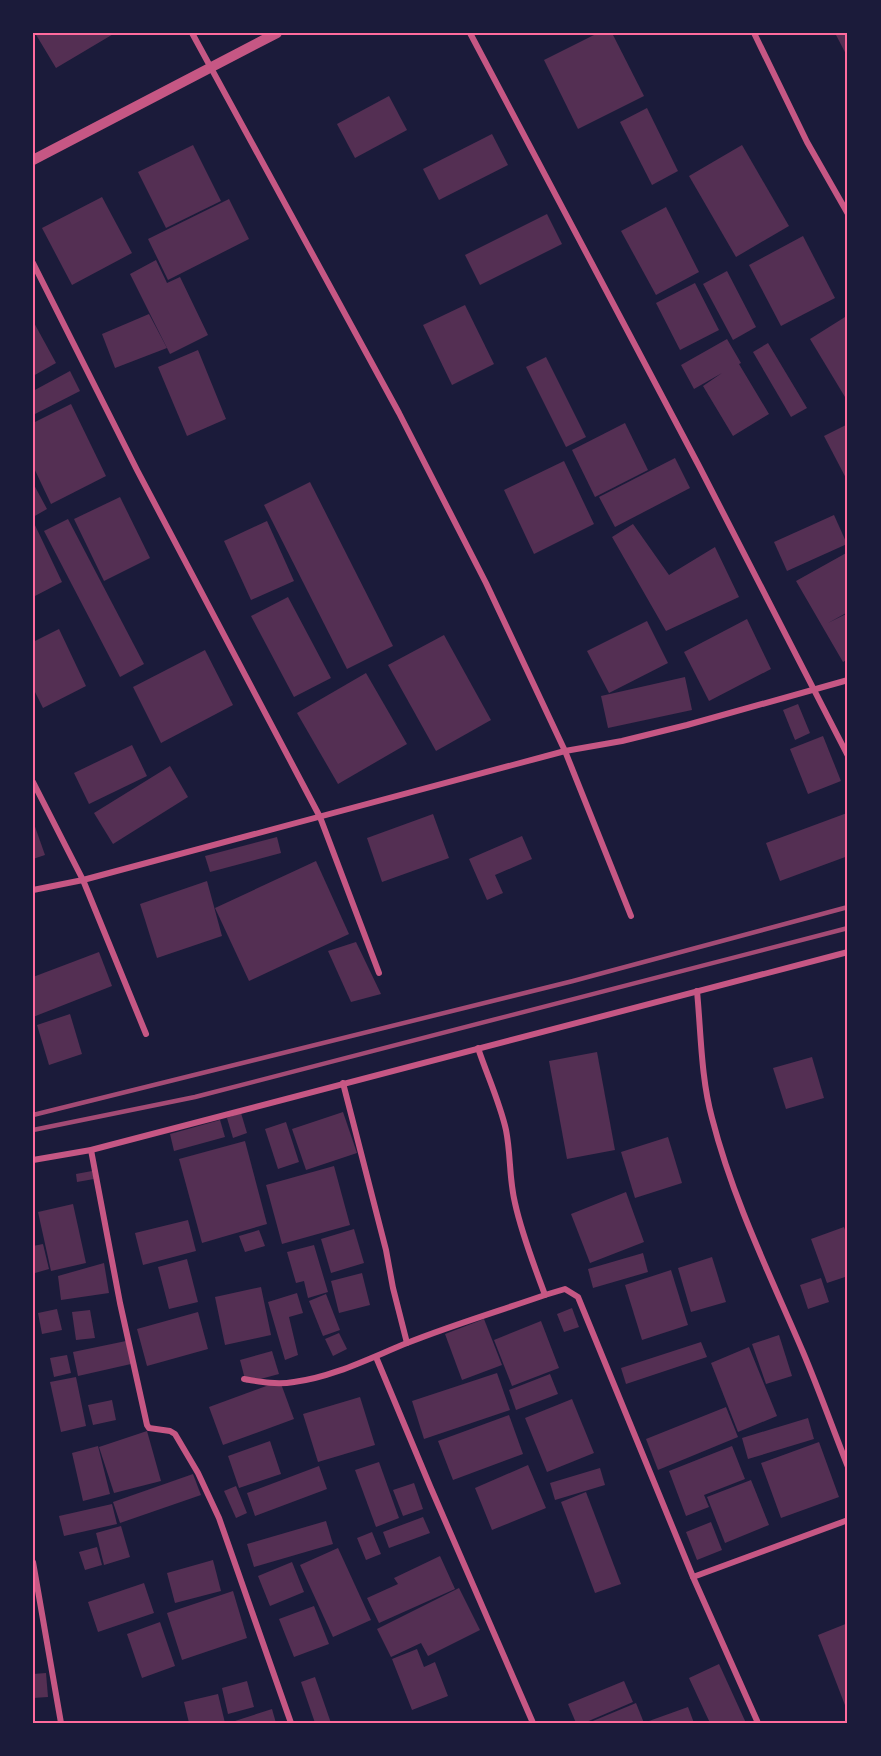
<svg xmlns="http://www.w3.org/2000/svg" width="881" height="1756" font-family="'Playfair Display',serif">
  <rect width="100%" height="100%" fill="#1b1b3a"/>
  <!-- building -->
  <g fill="#542f53">
    <polygon points="35,33 115,33 56,68"/>
    <polygon points="598,33 612,33 644,96 578,129 544,60"/>
    <polygon points="835,33 848,33 848,58"/>
    <polygon points="389,96 407,130 355,158 337,124"/>
    <polygon points="647,108 678,171 652,185 620,122"/>
    <polygon points="492,134 508,165 439,200 423,169"/>
    <polygon points="193,145 221,201 166,228 138,172"/>
    <polygon points="742,145 789,226 736,257 689,176"/>
    <polygon points="102,197 132,253 72,285 42,228"/>
    <polygon points="229,199 249,239 168,280 148,239"/>
    <polygon points="666,207 699,272 656,295 621,231"/>
    <polygon points="547,214 562,244 480,285 465,255"/>
    <polygon points="803,236 835,298 781,326 749,265"/>
    <polygon points="156,260 167,283 180,277 208,335 170,354 130,274"/>
    <polygon points="727,271 756,327 733,340 703,284"/>
    <polygon points="695,283 719,330 680,350 656,303"/>
    <polygon points="465,305 494,364 452,385 423,325"/>
    <polygon points="149,314 167,348 115,368 102,334"/>
    <polygon points="845,317 848,322 848,396 845,397 810,339"/>
    <polygon points="33,321 56,363 33,376"/>
    <polygon points="727,339 741,363 739,364 769,414 733,436 703,386 722,373 694,389 681,365"/>
    <polygon points="768,343 807,408 791,417 753,352"/>
    <polygon points="198,350 226,419 187,436 158,367"/>
    <polygon points="546,357 586,437 566,447 526,367"/>
    <polygon points="70,371 80,391 33,415 33,391"/>
    <polygon points="71,404 106,476 51,504 33,466 33,423"/>
    <polygon points="625,423 648,470 595,497 572,450"/>
    <polygon points="848,424 848,482 824,436"/>
    <polygon points="675,458 690,488 615,527 599,497"/>
    <polygon points="564,461 594,524 534,554 504,490"/>
    <polygon points="310,482 393,646 347,669 264,505"/>
    <polygon points="33,483 47,509 33,517"/>
    <polygon points="120,497 150,558 104,581 74,519"/>
    <polygon points="834,515 847,544 787,571 774,542"/>
    <polygon points="68,519 144,664 120,677 44,531"/>
    <polygon points="33,521 62,582 33,597"/>
    <polygon points="267,521 294,581 251,600 224,541"/>
    <polygon points="633,524 669,575 715,547 739,597 666,631 612,537"/>
    <polygon points="848,552 848,612 828,623 848,613 848,659 843,662 796,581"/>
    <polygon points="288,597 331,678 294,697 251,616"/>
    <polygon points="747,619 771,669 709,701 684,652"/>
    <polygon points="647,621 668,663 609,693 587,651"/>
    <polygon points="59,629 86,686 43,708 33,688 33,642"/>
    <polygon points="444,635 491,720 436,751 388,665"/>
    <polygon points="205,650 233,705 161,743 133,687"/>
    <polygon points="366,673 407,744 338,784 297,713"/>
    <polygon points="685,677 692,710 608,728 601,696"/>
    <polygon points="798,704 810,733 795,740 783,710"/>
    <polygon points="823,736 841,781 808,794 790,749"/>
    <polygon points="132,745 147,776 89,804 74,773"/>
    <polygon points="170,766 188,797 113,844 94,813"/>
    <polygon points="847,813 848,856 780,881 766,843"/>
    <polygon points="433,814 449,858 382,882 367,838"/>
    <polygon points="33,821 45,855 33,859"/>
    <polygon points="522,836 532,859 495,875 503,893 487,900 469,859"/>
    <polygon points="277,837 281,853 210,872 205,856"/>
    <polygon points="316,861 349,934 249,981 215,908"/>
    <polygon points="207,881 222,936 157,958 140,904"/>
    <polygon points="356,942 381,994 351,1002 328,951"/>
    <polygon points="99,952 112,986 33,1017 33,977"/>
    <polygon points="70,1014 82,1054 49,1065 37,1025"/>
    <polygon points="597,1052 615,1150 567,1159 549,1061"/>
    <polygon points="812,1057 824,1098 786,1109 773,1068"/>
    <polygon points="343,1112 357,1153 306,1170 292,1129"/>
    <polygon points="241,1113 247,1133 233,1138 227,1118"/>
    <polygon points="220,1120 225,1137 174,1151 170,1134"/>
    <polygon points="286,1122 299,1162 278,1169 265,1129"/>
    <polygon points="668,1137 682,1183 635,1198 621,1152"/>
    <polygon points="245,1141 267,1224 202,1243 179,1159"/>
    <polygon points="334,1166 350,1225 282,1244 266,1185"/>
    <polygon points="92,1171 94,1179 77,1182 76,1174"/>
    <polygon points="626,1192 644,1242 590,1263 571,1214"/>
    <polygon points="73,1204 86,1263 51,1271 38,1212"/>
    <polygon points="188,1220 196,1251 143,1265 135,1233"/>
    <polygon points="844,1227 848,1239 848,1276 827,1283 811,1239"/>
    <polygon points="354,1229 364,1263 331,1273 321,1239"/>
    <polygon points="259,1230 265,1246 245,1252 239,1236"/>
    <polygon points="43,1244 49,1269 35,1273 33,1246"/>
    <polygon points="314,1245 328,1292 308,1298 304,1281 296,1283 287,1252"/>
    <polygon points="643,1253 648,1272 593,1288 588,1269"/>
    <polygon points="712,1257 726,1302 691,1312 678,1268"/>
    <polygon points="187,1259 198,1302 169,1309 158,1267"/>
    <polygon points="104,1263 109,1293 61,1300 58,1276"/>
    <polygon points="671,1270 688,1325 642,1340 625,1285"/>
    <polygon points="362,1273 370,1305 339,1313 331,1281"/>
    <polygon points="821,1278 829,1302 808,1309 800,1285"/>
    <polygon points="261,1287 271,1335 225,1345 215,1297"/>
    <polygon points="297,1293 303,1313 289,1317 298,1355 285,1360 268,1302"/>
    <polygon points="326,1294 340,1330 323,1336 309,1301"/>
    <polygon points="572,1308 579,1327 564,1332 557,1314"/>
    <polygon points="57,1309 62,1330 42,1334 38,1313"/>
    <polygon points="90,1310 95,1338 76,1340 72,1312"/>
    <polygon points="198,1312 208,1349 147,1366 137,1329"/>
    <polygon points="484,1319 502,1365 462,1380 445,1334"/>
    <polygon points="541,1321 559,1368 512,1386 494,1340"/>
    <polygon points="339,1333 347,1349 333,1356 325,1339"/>
    <polygon points="779,1335 792,1376 766,1384 752,1344"/>
    <polygon points="126,1341 131,1364 78,1376 73,1352"/>
    <polygon points="701,1342 707,1357 626,1384 621,1368"/>
    <polygon points="749,1347 777,1416 738,1432 711,1363"/>
    <polygon points="272,1351 279,1374 246,1383 240,1360"/>
    <polygon points="67,1355 71,1373 54,1377 50,1358"/>
    <polygon points="497,1373 510,1410 424,1439 412,1401"/>
    <polygon points="550,1374 558,1394 516,1410 509,1390"/>
    <polygon points="76,1377 86,1426 61,1432 50,1382"/>
    <polygon points="280,1381 294,1419 223,1445 209,1407"/>
    <polygon points="360,1397 375,1445 318,1462 303,1414"/>
    <polygon points="572,1399 594,1453 547,1472 525,1418"/>
    <polygon points="112,1400 116,1420 93,1425 88,1405"/>
    <polygon points="726,1407 738,1437 658,1470 646,1439"/>
    <polygon points="509,1415 523,1454 453,1480 438,1441"/>
    <polygon points="808,1418 814,1439 748,1459 742,1438"/>
    <polygon points="147,1431 161,1481 114,1493 99,1447"/>
    <polygon points="270,1441 281,1474 239,1488 228,1456"/>
    <polygon points="819,1442 839,1497 781,1518 761,1463"/>
    <polygon points="98,1446 110,1494 83,1501 72,1453"/>
    <polygon points="732,1446 745,1479 704,1495 709,1507 686,1516 669,1471"/>
    <polygon points="379,1462 399,1518 376,1527 355,1470"/>
    <polygon points="528,1465 546,1508 492,1530 475,1488"/>
    <polygon points="319,1466 327,1489 255,1516 247,1493"/>
    <polygon points="600,1468 605,1485 555,1500 550,1483"/>
    <polygon points="193,1474 201,1495 120,1523 113,1502"/>
    <polygon points="751,1480 769,1525 725,1543 707,1497"/>
    <polygon points="414,1483 423,1509 403,1516 393,1490"/>
    <polygon points="236,1486 247,1513 236,1518 224,1491"/>
    <polygon points="586,1492 621,1584 595,1593 561,1502"/>
    <polygon points="112,1504 117,1524 64,1536 59,1516"/>
    <polygon points="423,1517 430,1533 389,1548 383,1532"/>
    <polygon points="326,1521 333,1544 254,1567 247,1544"/>
    <polygon points="711,1522 722,1550 697,1560 686,1532"/>
    <polygon points="121,1526 130,1557 104,1565 96,1533"/>
    <polygon points="372,1532 381,1554 366,1560 357,1538"/>
    <polygon points="97,1547 102,1565 85,1570 79,1552"/>
    <polygon points="338,1548 371,1620 333,1637 300,1565"/>
    <polygon points="440,1556 455,1589 379,1623 367,1598 398,1584 394,1578"/>
    <polygon points="213,1560 221,1591 175,1603 167,1573"/>
    <polygon points="292,1562 304,1592 270,1606 258,1576"/>
    <polygon points="144,1583 154,1613 98,1632 88,1602"/>
    <polygon points="459,1588 480,1630 428,1656 421,1643 391,1657 377,1629"/>
    <polygon points="233,1591 247,1638 182,1660 167,1613"/>
    <polygon points="314,1606 329,1644 294,1657 279,1619"/>
    <polygon points="160,1622 175,1666 142,1678 127,1634"/>
    <polygon points="848,1623 848,1713 818,1635"/>
    <polygon points="417,1649 424,1667 435,1662 448,1696 412,1710 392,1659"/>
    <polygon points="719,1664 746,1723 710,1723 689,1678"/>
    <polygon points="46,1673 48,1697 33,1698 33,1674"/>
    <polygon points="315,1677 331,1723 315,1723 301,1682"/>
    <polygon points="247,1681 254,1707 228,1714 222,1688"/>
    <polygon points="624,1681 633,1702 584,1723 576,1723 568,1704"/>
    <polygon points="218,1694 225,1723 189,1723 184,1702"/>
    <polygon points="636,1703 644,1723 588,1723"/>
    <polygon points="688,1707 694,1723 650,1723 649,1721"/>
    <polygon points="272,1709 276,1723 235,1723 235,1721"/>
  </g>
  <g fill="none" stroke-linecap="round" stroke-linejoin="round">
    <!-- minor -->
    <g stroke="#c65784" stroke-width="6">
      <polyline points="192,33 399,413 486,583 565,751 631,916"/>
      <polyline points="470,33 699,466 848,756"/>
      <polyline points="754,33 807,142 848,214"/>
      <polyline points="33,263 137,470 320,817 379,973"/>
      <polyline points="33,782 83,880 146,1034"/>
      <polyline points="33,890 83,880 565,751 622,741 687,725 848,680"/>
      <path d="M 697,991 C 701,1033 701,1078 712,1118 C 733,1200 770,1275 803,1352 C 819,1390 833,1429 848,1467"/>
      <path d="M 478,1048 C 487,1075 500,1103 506,1130 C 511,1155 509,1179 515,1203 C 522,1235 534,1265 545,1295"/>
      <polyline points="343,1083 386,1250 393,1288 407,1343"/>
      <polyline points="91,1150 120,1303 147,1425 149,1428 170,1431 175,1434 198,1473 219,1518 291,1723"/>
      <polyline points="33,1160 91,1150 848,952"/>
      <polyline points="376,1357 430,1486 533,1723"/>
      <path d="M 244,1379 C 261,1382 277,1385 294,1382 C 333,1377 370,1358 407,1343 C 452,1325 499,1311 545,1295 L 565,1289 L 578,1297 L 693,1577 L 758,1723"/>
      <polyline points="33,1562 61,1723"/>
      <polyline points="693,1577 848,1520"/>
    </g>
    <!-- tertiary -->
    <polyline stroke="#c65784" stroke-width="10" points="33,160 277,33"/>
    <!-- rail -->
    <g stroke="#a44b75" stroke-width="4.5">
      <polyline points="33,1115 573,981 848,907"/>
      <polyline points="33,1130 195,1097 848,928"/>
    </g>
  </g>
  <!-- border -->
  <rect width="881" height="1756" fill="none" stroke="#1b1b3a" stroke-width="69"/>
  <rect x="34" y="34" width="812" height="1688" fill="none" stroke="#ff6b9d" stroke-width="2"/>
</svg>
